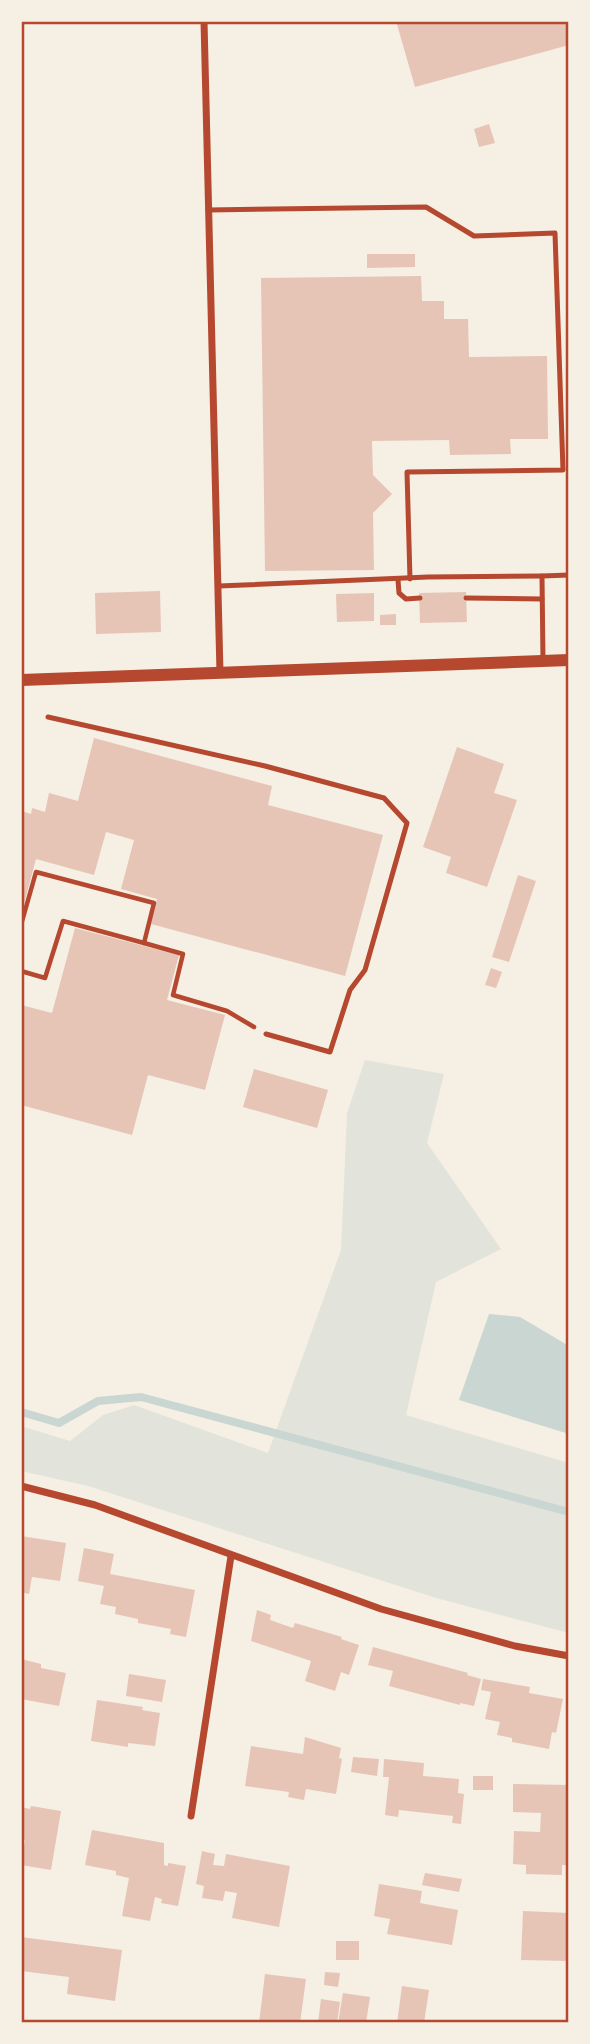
<svg xmlns="http://www.w3.org/2000/svg" width="590" height="2044" font-family="'IBM Plex Sans',sans-serif">
  <rect width="100%" height="100%" fill="#f6efe4"/>
  <!-- green -->
  <polygon fill="#e2e4dc" points="365,1060 444,1074 427,1143 501,1249 436,1282 406,1415 569,1463 569,1633 436,1598 88,1486 21,1471 21,1426 70,1441 103,1415 134,1405 268,1453 341,1250 347,1113"/>
  <!-- water -->
  <polygon fill="#c9d6d2" points="489,1314 520,1317 569,1346 569,1434 459,1400"/>
  <g fill="none" stroke-linecap="round" stroke-linejoin="round">
    <!-- stream -->
    <polyline stroke="#c9d6d2" stroke-width="8" points="21,1412 59,1423 98,1401 141,1397 569,1512"/>
  </g>
  <!-- building -->
  <g fill="#e6c5b7">
    <polygon points="396,21 569,21 569,45 415,87"/>
    <polygon points="489,124 495,143 479,147 474,129"/>
    <polygon points="367,254 415,254 415,267 367,268"/>
    <polygon points="421,276 422,301 444,301 444,319 468,319 469,357 547,356 548,439 510,439 511,454 450,455 449,440 372,441 373,475 392,494 373,513 374,570 265,571 261,278"/>
    <polygon points="160,591 161,632 96,634 95,593"/>
    <polygon points="466,592 467,622 420,623 419,593"/>
    <polygon points="374,593 374,621 337,622 336,594"/>
    <polygon points="396,614 396,625 380,625 380,615"/>
    <polygon points="94,738 272,786 268,805 383,835 345,976 151,924 157,899 121,889 134,840 106,832 94,875 36,859 21,915 21,811 31,814 32,808 45,812 49,793 78,801"/>
    <polygon points="457,747 504,764 494,793 517,800 487,887 446,873 451,857 423,847"/>
    <polygon points="518,875 536,881 509,962 492,957"/>
    <polygon points="75,928 179,955 167,1000 225,1015 205,1090 148,1075 132,1135 21,1105 21,1005 52,1013"/>
    <polygon points="491,968 502,972 496,988 485,985"/>
    <polygon points="254,1069 328,1090 317,1128 243,1107"/>
    <polygon points="21,1536 66,1543 60,1581 32,1577 29,1594 21,1592"/>
    <polygon points="84,1548 114,1554 110,1574 195,1590 186,1637 170,1634 171,1629 138,1623 138,1619 115,1614 116,1607 100,1604 104,1586 78,1581"/>
    <polygon points="257,1610 271,1615 270,1620 293,1628 295,1623 342,1637 341,1639 359,1645 349,1675 341,1672 335,1691 305,1681 311,1661 251,1641"/>
    <polygon points="373,1647 468,1673 467,1675 481,1679 474,1706 460,1703 460,1705 389,1686 393,1671 368,1665"/>
    <polygon points="21,1659 41,1664 41,1668 66,1673 59,1706 21,1699"/>
    <polygon points="129,1674 166,1680 162,1702 126,1696"/>
    <polygon points="483,1679 530,1687 529,1693 563,1699 556,1733 552,1732 549,1749 512,1742 512,1738 497,1735 500,1722 485,1719 491,1692 481,1690"/>
    <polygon points="97,1700 143,1707 142,1710 160,1713 155,1746 128,1743 128,1747 91,1741"/>
    <polygon points="305,1737 341,1748 339,1758 342,1759 336,1794 306,1789 304,1800 288,1797 289,1792 245,1786 251,1746 303,1754"/>
    <polygon points="353,1757 379,1759 377,1776 351,1772"/>
    <polygon points="384,1759 424,1763 423,1776 459,1779 458,1793 464,1794 461,1824 452,1823 453,1816 399,1810 398,1817 385,1815 389,1777 383,1777"/>
    <rect x="473" y="1776" width="20" height="14"/>
    <polygon points="513,1784 569,1785 567,1865 562,1865 562,1875 526,1874 526,1865 513,1864 514,1831 540,1832 541,1813 513,1812"/>
    <polygon points="31,1806 61,1811 51,1870 21,1865 25,1840 21,1839 21,1807 30,1809"/>
    <polygon points="92,1830 164,1843 164,1865 168,1866 168,1863 186,1866 178,1906 161,1903 162,1899 155,1897 150,1921 122,1916 129,1878 116,1875 116,1871 85,1865"/>
    <polygon points="202,1851 215,1854 213,1865 224,1866 226,1854 290,1866 279,1927 232,1918 237,1893 225,1891 223,1901 202,1898 204,1886 196,1884"/>
    <polygon points="425,1873 462,1879 459,1892 422,1885"/>
    <polygon points="379,1884 422,1891 420,1903 458,1910 452,1945 387,1934 390,1919 374,1916"/>
    <polygon points="523,1911 569,1913 569,1961 521,1960"/>
    <polygon points="21,1937 122,1950 115,2001 67,1994 69,1977 21,1971"/>
    <rect x="336" y="1941" width="23" height="19"/>
    <polygon points="325,1972 340,1973 338,1987 324,1985"/>
    <polygon points="265,1974 306,1979 300,2023 259,2023"/>
    <polygon points="402,1986 429,1990 424,2023 397,2023"/>
    <polygon points="343,1993 370,1997 366,2023 338,2023"/>
    <polygon points="321,1999 340,2002 337,2023 318,2023"/>
  </g>
  <g fill="none" stroke-linecap="round" stroke-linejoin="round">
    <!-- path -->
    <g stroke="#b5482f" stroke-width="4.5">
      <polyline points="21,925 36,872 154,903 144,943 63,921 45,978 21,971"/>
      <polyline points="144,943 183,954 173,995 227,1011 254,1027"/>
    </g>
    <!-- service -->
    <g stroke="#b5482f" stroke-width="5">
      <polyline points="208,210 426,207 474,236 555,233 563,470 407,472 410,579"/>
      <polyline points="398,580 399,593 406,599 420,598"/>
      <polyline points="219,586 428,577 542,576"/>
      <polyline points="466,598 542,599"/>
      <polyline points="543,661 542,576 569,575"/>
      <polyline points="48,717 265,766 384,798 407,823 365,970 350,990 330,1052 266,1034"/>
    </g>
    <!-- minor -->
    <g stroke="#b5482f" stroke-width="7">
      <polyline points="204,21 220,673"/>
      <polyline points="21,1486 95,1505 381,1609 515,1646 569,1656"/>
      <polyline points="191,1816 231,1556"/>
    </g>
    <!-- tertiary -->
    <polyline stroke="#b5482f" stroke-width="12" points="21,680 569,660"/>
  </g>
  <!-- border -->
  <rect width="590" height="2044" fill="none" stroke="#f6efe4" stroke-width="46"/>
  <rect x="23" y="23" width="544" height="1998" fill="none" stroke="#b5482f" stroke-width="2.5"/>
</svg>
